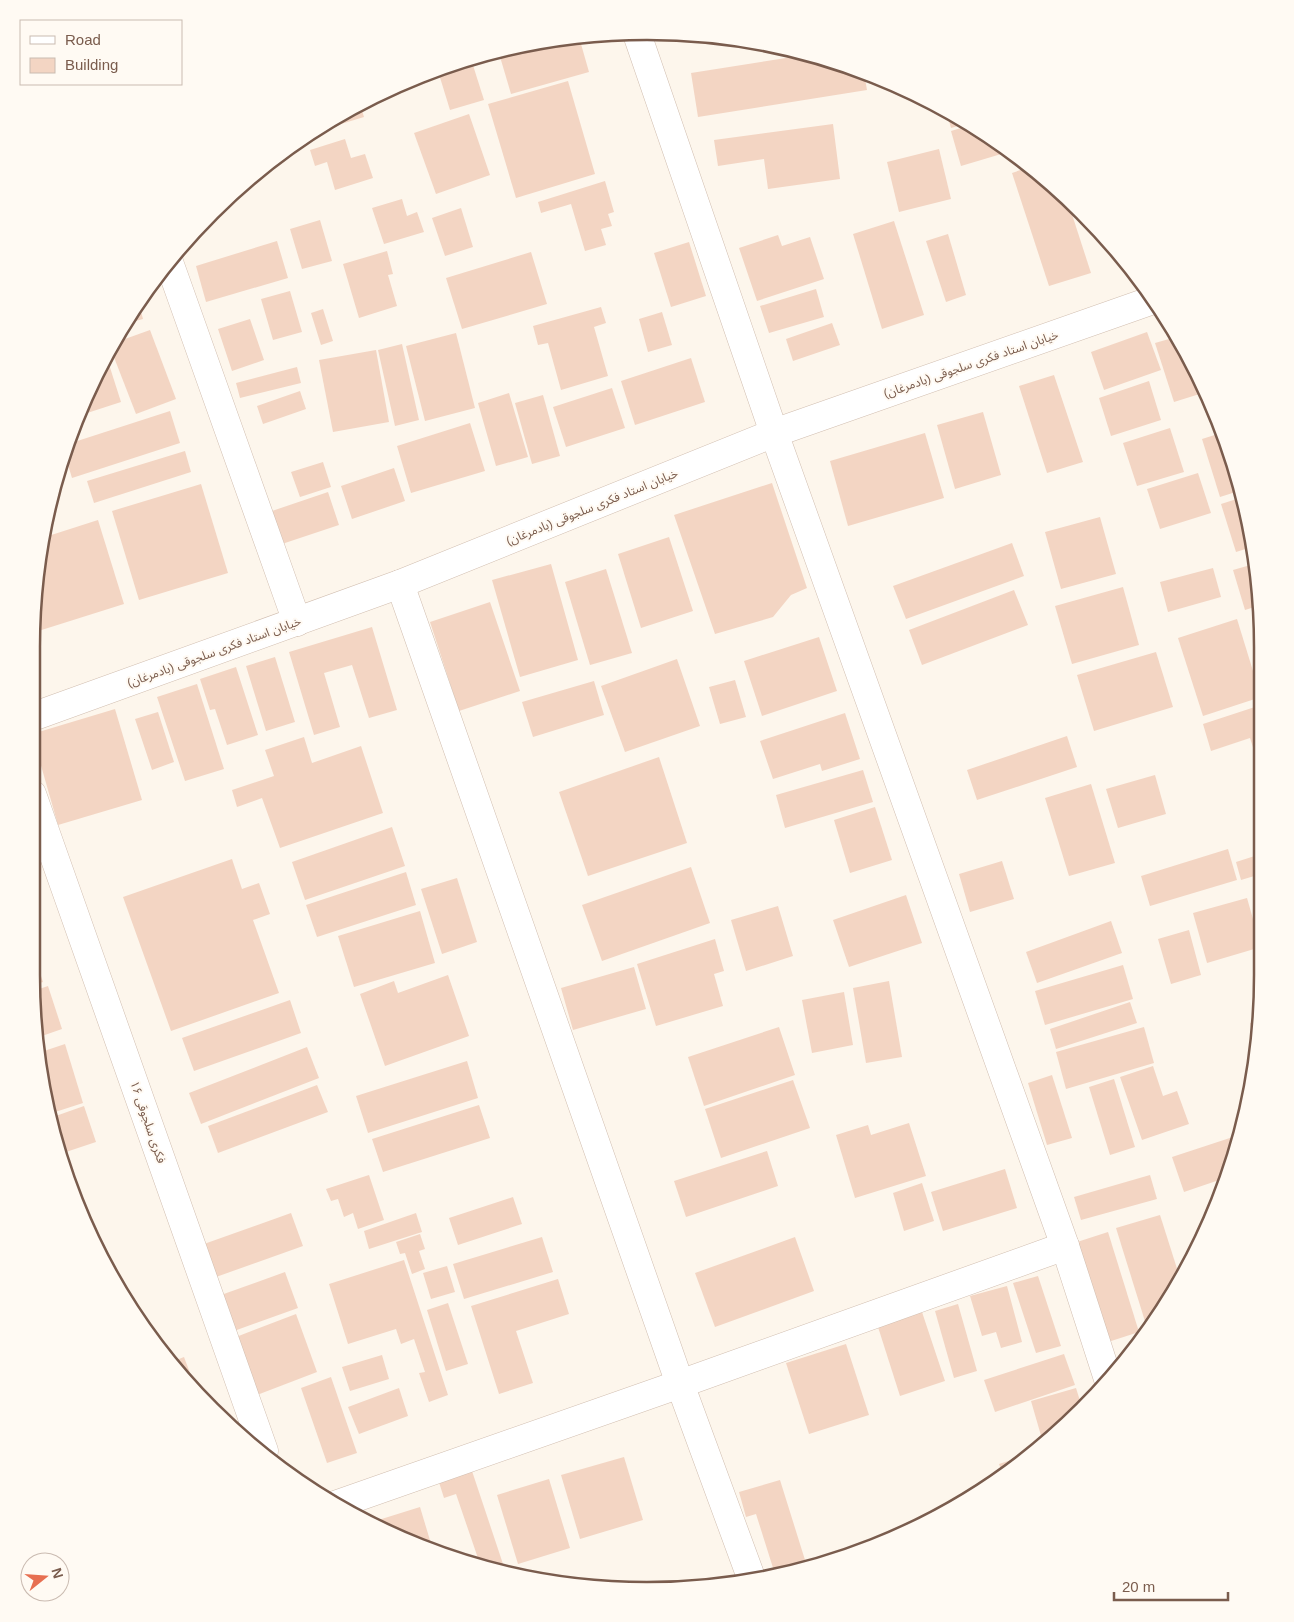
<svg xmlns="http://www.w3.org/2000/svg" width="1294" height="1622" font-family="Helvetica,'Noto Sans Arabic',sans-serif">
  <rect width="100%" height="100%" fill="#fdf6ec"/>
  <!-- building -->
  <g fill="#f3d5c3">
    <polygon points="579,37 589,72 511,94 498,50"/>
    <polygon points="805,55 845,64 864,73 867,90 698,117 691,73"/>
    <polygon points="471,59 484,100 450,110 438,71"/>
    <polygon points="568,81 595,174 516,198 488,104"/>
    <polygon points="360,104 364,117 318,131 318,130"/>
    <polygon points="946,110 955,114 968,123 951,128"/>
    <polygon points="469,114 490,175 436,194 414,133"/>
    <polygon points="833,124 840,179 768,189 764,159 718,166 714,140"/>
    <polygon points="971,125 1008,152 961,166 951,131"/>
    <polygon points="345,139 351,158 365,154 373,178 335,190 327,162 315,166 310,150"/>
    <polygon points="939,149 951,199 899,212 887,162"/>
    <polygon points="1029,167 1053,184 1067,199 1091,273 1049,286 1012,173"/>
    <polygon points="605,181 614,212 608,214 612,226 601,229 606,245 585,251 571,204 541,213 538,202"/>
    <polygon points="402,199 407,216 417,212 424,232 384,244 372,208"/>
    <polygon points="461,208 473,247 445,256 432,218"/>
    <polygon points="320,220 332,261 302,269 290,229"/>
    <polygon points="894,221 924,315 882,329 853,234"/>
    <polygon points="948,234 966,295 946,302 926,241"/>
    <polygon points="778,235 782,246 810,237 824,279 757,301 739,248"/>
    <polygon points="277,241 288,278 206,302 196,266"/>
    <polygon points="689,242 706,296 671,307 654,253"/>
    <polygon points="387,251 393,274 388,275 397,306 359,318 343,264"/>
    <polygon points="531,252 547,304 462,329 446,278"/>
    <polygon points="816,289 824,317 769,333 760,306"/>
    <polygon points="290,291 302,332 273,340 261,299"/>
    <polygon points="139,304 143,319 124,324"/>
    <polygon points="601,307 606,323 594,327 608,376 561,390 548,343 538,345 533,326"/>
    <polygon points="323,309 333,341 321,345 311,313"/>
    <polygon points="662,312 672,345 648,352 639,319"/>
    <polygon points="250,319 264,360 232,371 218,329"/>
    <polygon points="832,323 840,345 793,361 786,339"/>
    <polygon points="150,330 176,399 136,414 110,347 111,344"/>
    <polygon points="1147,332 1161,370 1104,390 1091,352"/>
    <polygon points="456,333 475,408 425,421 406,346"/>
    <polygon points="1176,337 1199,374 1206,392 1174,402 1155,343"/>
    <polygon points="402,344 419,420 395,426 378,350"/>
    <polygon points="376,350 389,422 333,432 319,360"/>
    <polygon points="106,355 121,402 81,415 79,410"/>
    <polygon points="691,358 705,402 635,425 621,381"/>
    <polygon points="297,367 301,383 240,398 236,383"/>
    <polygon points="1054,375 1083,462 1047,473 1019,386"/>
    <polygon points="1149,381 1161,420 1111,436 1099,398"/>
    <polygon points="612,388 625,428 566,447 553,407"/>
    <polygon points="300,391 306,409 263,424 257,406"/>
    <polygon points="509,393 528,457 496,466 478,403"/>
    <polygon points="543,395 560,456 532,464 515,403"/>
    <polygon points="170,411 180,443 72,478 65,455 68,444"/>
    <polygon points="983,412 1001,475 955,489 937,425"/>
    <polygon points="76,418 79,427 73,429 76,419"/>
    <polygon points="470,423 485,471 411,493 397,446"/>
    <polygon points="1170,428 1184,472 1137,486 1123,443"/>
    <polygon points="925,433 944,498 848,526 830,461"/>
    <polygon points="1221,433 1242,490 1220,497 1202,439"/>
    <polygon points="185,451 191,472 94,503 87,481"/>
    <polygon points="323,462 331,487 300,497 291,472"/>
    <polygon points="394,468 405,501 352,519 341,486"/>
    <polygon points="1198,473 1211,513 1160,529 1147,489"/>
    <polygon points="772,483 807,588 791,595 773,617 715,634 674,515"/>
    <polygon points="201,484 228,573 139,600 112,511"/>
    <polygon points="328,492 339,525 282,544 272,511"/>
    <polygon points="1243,497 1252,547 1236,552 1221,504"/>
    <polygon points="1100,517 1116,574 1061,589 1045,532"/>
    <polygon points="98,520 124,604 32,633 33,606 42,538"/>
    <polygon points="669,537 693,611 641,628 618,554"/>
    <polygon points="1012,543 1024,576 906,619 893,586"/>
    <polygon points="551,564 578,660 520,677 492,580"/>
    <polygon points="1254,564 1261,605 1245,610 1233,570"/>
    <polygon points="1213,568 1221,597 1168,612 1160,582"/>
    <polygon points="606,569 632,653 590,665 565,582"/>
    <polygon points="1123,587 1139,645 1072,664 1055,606"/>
    <polygon points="1014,590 1028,625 922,665 909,630"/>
    <polygon points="490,602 520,691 459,711 430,622"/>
    <polygon points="1237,619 1261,697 1203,716 1178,638"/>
    <polygon points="372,627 397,710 369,718 352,665 324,673 340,727 314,735 289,652"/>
    <polygon points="819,637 837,691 762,716 744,661"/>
    <polygon points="1156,652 1173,707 1094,731 1077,675"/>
    <polygon points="275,657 295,722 266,731 246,666"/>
    <polygon points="677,659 700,726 625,752 601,686"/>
    <polygon points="236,667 258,735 227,745 215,709 210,710 200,679"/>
    <polygon points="735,680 746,717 720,724 709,687"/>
    <polygon points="594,681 604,715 533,737 522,702"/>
    <polygon points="197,684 224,769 185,781 157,697"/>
    <polygon points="1261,705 1261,768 1260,769 1250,738 1211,751 1203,724"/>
    <polygon points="115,709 142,800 58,825 32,734"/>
    <polygon points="158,712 174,762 152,770 135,719"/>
    <polygon points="845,713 860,759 822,771 820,764 773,779 760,741"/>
    <polygon points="1067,736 1077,767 977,800 967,770"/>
    <polygon points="304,737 312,763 361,746 383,813 280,848 262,798 237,807 232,790 274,776 265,750"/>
    <polygon points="659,757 687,843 588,876 559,792"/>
    <polygon points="863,770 873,802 785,828 776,795"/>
    <polygon points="1155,775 1166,814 1118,828 1106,789"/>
    <polygon points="1091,784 1115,863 1069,876 1045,798"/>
    <polygon points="875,807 892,860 850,873 834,820"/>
    <polygon points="392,827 405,866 305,900 292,862"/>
    <polygon points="1228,849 1237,880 1150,906 1141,876"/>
    <polygon points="1261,854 1261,874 1241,880 1236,862"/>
    <polygon points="232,859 242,889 259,883 270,914 253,920 279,993 171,1031 123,897"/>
    <polygon points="1002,861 1014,899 970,912 959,874"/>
    <polygon points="691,867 710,923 602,961 582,905"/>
    <polygon points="406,872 416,905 317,937 306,905"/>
    <polygon points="457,878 477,942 442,954 421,889"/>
    <polygon points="906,895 922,943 849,967 833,920"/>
    <polygon points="1247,898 1261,947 1207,963 1193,913"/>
    <polygon points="778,906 793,956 746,971 731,920"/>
    <polygon points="420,911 435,963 354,987 338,936"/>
    <polygon points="1111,921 1122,953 1037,983 1026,952"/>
    <polygon points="1189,930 1201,975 1171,984 1158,939"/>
    <polygon points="715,939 724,971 714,974 723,1006 656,1026 637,964"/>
    <polygon points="31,948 43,982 33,985 31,975"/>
    <polygon points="1123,965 1133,999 1045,1025 1035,991"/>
    <polygon points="634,967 646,1009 573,1030 561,988"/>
    <polygon points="448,975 469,1036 385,1066 360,994 394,981 398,993"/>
    <polygon points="889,981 902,1057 866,1063 853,988"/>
    <polygon points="48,986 62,1029 39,1037 33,991"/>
    <polygon points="844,992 853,1045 812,1053 802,1000"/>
    <polygon points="290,1000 301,1033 194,1071 182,1038"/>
    <polygon points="1130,1002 1137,1023 1056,1049 1050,1029"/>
    <polygon points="1260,1021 1255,1051 1250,1023"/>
    <polygon points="779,1027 795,1075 704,1106 688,1057"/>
    <polygon points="1144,1027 1154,1063 1066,1089 1056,1052"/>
    <polygon points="65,1044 83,1103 49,1114 41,1052"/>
    <polygon points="307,1047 319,1078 201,1124 189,1093"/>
    <polygon points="467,1061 478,1098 368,1133 356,1096"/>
    <polygon points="1153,1066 1163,1096 1177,1091 1189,1124 1142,1140 1120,1077"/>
    <polygon points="1052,1075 1072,1138 1047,1145 1028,1083"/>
    <polygon points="1114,1079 1135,1147 1110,1155 1089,1087"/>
    <polygon points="793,1080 810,1128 721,1158 705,1109"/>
    <polygon points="317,1085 328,1112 218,1153 208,1126"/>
    <polygon points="479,1105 490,1138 383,1172 372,1139"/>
    <polygon points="84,1106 96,1142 60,1154 52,1134 50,1118"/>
    <polygon points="909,1123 926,1176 855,1198 836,1135 868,1125 871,1135"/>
    <polygon points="1242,1134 1225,1178 1184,1192 1172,1157"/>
    <polygon points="767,1151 778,1186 686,1217 674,1181"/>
    <polygon points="1005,1169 1017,1208 943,1231 931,1192"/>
    <polygon points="369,1175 384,1220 358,1229 353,1213 344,1217 338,1199 331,1201 326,1189"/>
    <polygon points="1150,1175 1157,1199 1081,1220 1074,1197"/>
    <polygon points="922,1183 934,1221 904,1231 893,1193"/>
    <polygon points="513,1197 522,1224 458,1245 449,1218"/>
    <polygon points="291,1213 303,1246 216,1277 204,1244"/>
    <polygon points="416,1213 422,1232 369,1249 364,1231"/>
    <polygon points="1160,1215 1180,1278 1148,1331 1116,1228"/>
    <polygon points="1108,1232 1139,1332 1105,1343 1074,1243"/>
    <polygon points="420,1234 425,1249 419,1251 425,1269 412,1274 405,1253 400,1254 396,1242"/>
    <polygon points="542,1237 553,1272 464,1299 453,1264"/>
    <polygon points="795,1237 814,1291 715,1327 695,1273"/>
    <polygon points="404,1260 448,1395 429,1402 419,1373 425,1372 414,1339 401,1344 396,1329 348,1344 329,1284"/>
    <polygon points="447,1266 455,1292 431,1299 423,1273"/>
    <polygon points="285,1272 298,1308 234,1331 221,1295"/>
    <polygon points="1038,1276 1061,1346 1036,1353 1013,1283"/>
    <polygon points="558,1279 569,1314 516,1331 533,1383 499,1394 471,1306"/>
    <polygon points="1007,1286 1022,1342 1001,1348 996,1332 982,1336 970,1296"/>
    <polygon points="448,1303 468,1364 446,1371 427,1310"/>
    <polygon points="958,1304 977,1371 954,1378 935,1311"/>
    <polygon points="922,1312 945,1381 900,1396 878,1327"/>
    <polygon points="296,1314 317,1372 257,1395 236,1337"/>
    <polygon points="846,1344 869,1415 809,1434 786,1363"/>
    <polygon points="1064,1354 1075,1385 995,1412 984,1380"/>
    <polygon points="382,1355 389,1379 350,1391 342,1367"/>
    <polygon points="184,1357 193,1381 190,1382 174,1361"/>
    <polygon points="331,1377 357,1453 327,1463 301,1388"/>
    <polygon points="399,1388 408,1416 359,1434 348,1407"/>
    <polygon points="1076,1388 1082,1407 1055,1435 1042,1439 1031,1401"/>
    <polygon points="1026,1455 1026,1456 1002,1472 999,1464"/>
    <polygon points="624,1457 643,1520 580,1539 561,1475"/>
    <polygon points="470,1465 506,1573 481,1567 456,1494 444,1498 437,1476"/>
    <polygon points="549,1479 570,1548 518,1564 497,1495"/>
    <polygon points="780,1480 805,1560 774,1571 756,1514 746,1517 739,1492"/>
    <polygon points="420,1507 432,1547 372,1522"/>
  </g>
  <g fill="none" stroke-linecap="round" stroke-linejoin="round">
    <!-- minor casing -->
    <g stroke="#d1beb0" stroke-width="29">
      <g id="minor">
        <polyline points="637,34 774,433 1065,1246 1108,1379"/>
        <polyline points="169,262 297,622"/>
        <polyline points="400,584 680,1384 752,1580"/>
        <polyline points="32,717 400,584 774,433 1153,300"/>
        <polyline points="32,794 264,1451"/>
        <polyline points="335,1505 680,1384 1065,1246"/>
      </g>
    </g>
    <!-- minor -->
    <use href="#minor" stroke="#fff" stroke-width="28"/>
  </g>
  <g text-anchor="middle" stroke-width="4" stroke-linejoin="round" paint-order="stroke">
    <!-- street labels -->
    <g font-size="12" fill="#7a5c4d" stroke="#fffaf3">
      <text transform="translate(971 364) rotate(-19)" y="4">خیابان استاد فکری سلجوقی (بادمرغان)</text>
      <text transform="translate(592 507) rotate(-22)" y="4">خیابان استاد فکری سلجوقی (بادمرغان)</text>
      <text transform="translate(214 652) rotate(-20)" y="4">خیابان استاد فکری سلجوقی (بادمرغان)</text>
      <text transform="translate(148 1122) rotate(71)" y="4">فکری سلجوقی ۱۶</text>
    </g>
  </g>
  <!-- crop -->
  <path d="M0 0H1294V1622H0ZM647 40H647A607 607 0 0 1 1254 647V975A607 607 0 0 1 647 1582H647A607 607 0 0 1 40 975V647A607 607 0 0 1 647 40Z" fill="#fffaf3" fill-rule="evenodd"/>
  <path fill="none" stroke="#7a5c4d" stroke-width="2.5" d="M647 40H647A607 607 0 0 1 1254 647V975A607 607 0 0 1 647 1582H647A607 607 0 0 1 40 975V647A607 607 0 0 1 647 40Z"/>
  <!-- legend -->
  <rect x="20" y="20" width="162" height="65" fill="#fffaf3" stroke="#cabbb1"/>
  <rect x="30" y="36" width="25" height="8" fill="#ffffff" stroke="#cabbb1"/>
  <text x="65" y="45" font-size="15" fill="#7a5c4d">Road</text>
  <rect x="30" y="58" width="25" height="15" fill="#f3d5c3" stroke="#cabbb1"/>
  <text x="65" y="70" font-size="15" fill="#7a5c4d">Building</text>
  <!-- north arrow -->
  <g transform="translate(45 1577) rotate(73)"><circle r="24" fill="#fffaf3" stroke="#cabbb1"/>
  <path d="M0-4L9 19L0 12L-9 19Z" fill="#e76f51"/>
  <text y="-8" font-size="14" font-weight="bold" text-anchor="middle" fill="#7a5c4d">N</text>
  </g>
  <!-- scale -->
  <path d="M1114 1592v8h114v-8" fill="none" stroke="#7a5c4d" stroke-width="2.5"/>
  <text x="1122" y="1592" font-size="15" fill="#7a5c4d" stroke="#fffaf3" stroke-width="4" paint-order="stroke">20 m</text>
</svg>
